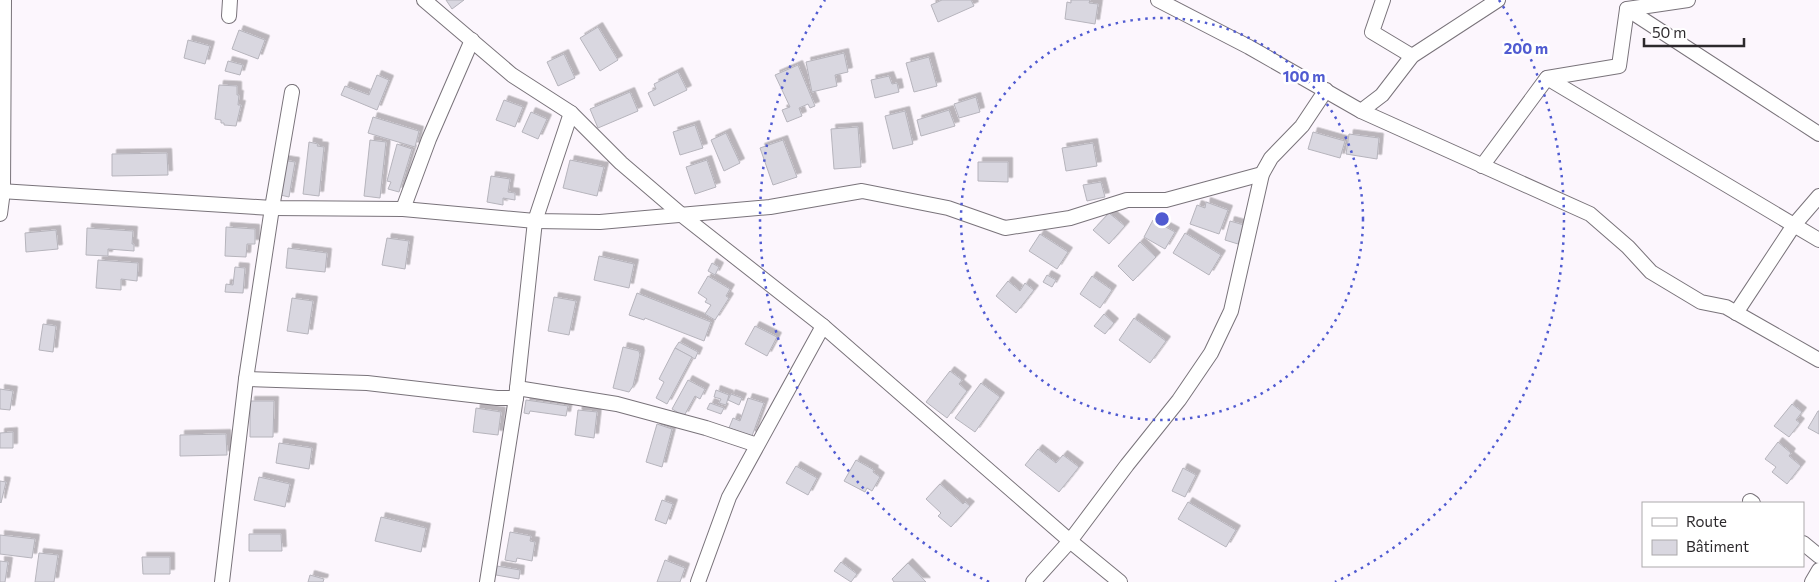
<svg xmlns="http://www.w3.org/2000/svg" width="1819" height="582" font-family="Commissioner,sans-serif">
  <defs>
    <filter id="shadow"><feDropShadow dx="4.5" dy="-4.5" stdDeviation="0" flood-color="#0004"/></filter>
  </defs>
  <rect width="100%" height="100%" fill="#fcf6fd"/>
  <!-- building -->
  <g fill="#d9d7e0" stroke="#b6b4bc" filter="url(#shadow)">
    <polygon points="446,0 464,0 452,9"/>
    <polygon points="942,0 971,0 974,6 938,22 931,5"/>
    <polygon points="1071,0 1090,0 1089,3 1098,4 1095,24 1065,19 1067,2 1071,3"/>
    <polygon points="598,27 618,60 600,71 580,38"/>
    <polygon points="239,30 265,40 258,59 232,49"/>
    <polygon points="188,40 210,46 205,64 184,58"/>
    <polygon points="844,53 848,72 835,75 837,86 812,92 806,62"/>
    <polygon points="564,54 575,78 558,86 547,62"/>
    <polygon points="929,57 937,86 914,92 906,63"/>
    <polygon points="228,61 243,65 240,75 225,71"/>
    <polygon points="798,65 815,106 810,108 808,104 799,108 802,116 787,122 782,110 790,107 775,75"/>
    <polygon points="678,72 687,90 654,106 648,93 656,89 654,84"/>
    <polygon points="377,75 389,80 377,110 341,95 345,86 369,95"/>
    <polygon points="889,76 892,84 897,83 899,92 875,98 871,80"/>
    <polygon points="219,85 237,86 237,95 239,95 238,105 241,105 236,126 224,125 224,123 221,123 221,120 215,119"/>
    <polygon points="630,92 638,111 598,128 590,109"/>
    <polygon points="976,97 980,112 959,118 954,104"/>
    <polygon points="504,100 523,107 515,127 496,120"/>
    <polygon points="949,110 955,126 921,136 917,120"/>
    <polygon points="905,111 913,144 893,149 885,116"/>
    <polygon points="531,112 547,119 538,139 522,132"/>
    <polygon points="373,117 419,131 415,147 368,133"/>
    <polygon points="695,125 703,148 680,155 673,132"/>
    <polygon points="858,127 861,167 834,169 831,129"/>
    <polygon points="1313,132 1345,141 1340,158 1308,149"/>
    <polygon points="726,133 740,163 724,171 711,140"/>
    <polygon points="1349,134 1379,138 1377,159 1346,154"/>
    <polygon points="370,140 386,142 380,198 364,196"/>
    <polygon points="783,140 797,177 773,185 760,148"/>
    <polygon points="309,142 318,144 317,146 324,147 319,196 303,194"/>
    <polygon points="1093,143 1097,166 1066,171 1062,148"/>
    <polygon points="397,144 412,149 399,192 388,189 391,182 387,181"/>
    <polygon points="167,153 168,175 112,176 112,154"/>
    <polygon points="282,160 295,162 289,197 276,194"/>
    <polygon points="570,160 604,167 597,196 563,188"/>
    <polygon points="707,160 716,187 695,194 686,167"/>
    <polygon points="978,162 1008,162 1008,182 978,181"/>
    <polygon points="491,176 510,179 508,192 515,193 515,200 503,198 503,205 487,202"/>
    <polygon points="1101,182 1105,197 1087,201 1083,185"/>
    <polygon points="1206,202 1228,210 1219,234 1190,224 1197,205 1205,208"/>
    <polygon points="1109,213 1125,226 1109,244 1093,230"/>
    <polygon points="1153,220 1175,232 1165,249 1144,237"/>
    <polygon points="1230,221 1244,225 1238,244 1225,240"/>
    <polygon points="226,227 255,229 255,244 247,244 246,257 225,256"/>
    <polygon points="87,228 133,231 132,244 134,244 134,251 108,249 108,256 86,255"/>
    <polygon points="56,230 58,249 26,252 25,233"/>
    <polygon points="1185,233 1221,255 1209,275 1173,253"/>
    <polygon points="1040,234 1068,252 1057,269 1029,251"/>
    <polygon points="387,238 409,241 405,269 382,265"/>
    <polygon points="1140,242 1156,257 1133,281 1118,266"/>
    <polygon points="288,248 327,253 325,272 286,268"/>
    <polygon points="599,256 634,264 629,288 594,280"/>
    <polygon points="98,260 138,263 137,281 121,279 121,290 96,288"/>
    <polygon points="712,263 719,267 715,275 708,271"/>
    <polygon points="235,267 245,268 243,293 225,292 226,284 233,285"/>
    <polygon points="1047,275 1056,280 1052,287 1043,282"/>
    <polygon points="708,276 730,289 726,296 729,298 715,320 705,314 711,305 705,302 707,299 698,293"/>
    <polygon points="1092,276 1112,290 1100,308 1080,294"/>
    <polygon points="1008,281 1020,291 1025,283 1034,290 1016,313 996,296"/>
    <polygon points="637,293 711,322 704,341 645,318 644,320 629,315"/>
    <polygon points="554,297 576,301 569,335 548,331"/>
    <polygon points="292,298 313,301 308,334 287,331"/>
    <polygon points="1104,314 1114,323 1105,334 1094,326"/>
    <polygon points="1134,318 1166,341 1150,363 1119,340"/>
    <polygon points="43,324 56,326 53,352 39,350"/>
    <polygon points="755,326 777,337 767,356 745,344"/>
    <polygon points="679,342 698,352 695,359 675,348"/>
    <polygon points="623,347 639,351 640,355 633,386 629,392 613,388"/>
    <polygon points="675,348 692,357 667,404 656,398 664,382 659,379"/>
    <polygon points="950,371 962,380 959,384 967,391 947,418 926,402"/>
    <polygon points="688,380 705,389 700,399 695,396 684,416 672,409"/>
    <polygon points="981,383 1000,397 975,432 955,418"/>
    <polygon points="0,389 13,391 10,410 0,409"/>
    <polygon points="716,390 729,395 726,405 719,403 721,399 714,397"/>
    <polygon points="731,394 742,398 739,405 728,400"/>
    <polygon points="748,398 764,403 752,436 729,428 733,418 740,421"/>
    <polygon points="526,400 568,406 566,416 530,411 529,414 524,413"/>
    <polygon points="250,401 274,401 273,437 250,437"/>
    <polygon points="710,403 724,408 721,414 707,409"/>
    <polygon points="1792,404 1802,412 1796,420 1800,423 1789,437 1774,426"/>
    <polygon points="476,408 501,412 498,435 473,432"/>
    <polygon points="578,410 597,412 594,438 575,435"/>
    <polygon points="1818,411 1819,411 1819,434 1808,428"/>
    <polygon points="657,424 672,429 662,467 646,462"/>
    <polygon points="13,432 13,448 0,448 0,433"/>
    <polygon points="226,434 227,455 180,456 180,435"/>
    <polygon points="1778,442 1791,453 1789,456 1801,466 1787,484 1772,472 1776,467 1765,459"/>
    <polygon points="279,443 312,448 309,469 276,463"/>
    <polygon points="1038,449 1056,463 1063,455 1079,467 1059,492 1025,465"/>
    <polygon points="856,460 874,470 873,472 880,477 872,491 867,488 865,492 844,481"/>
    <polygon points="796,466 817,478 808,495 786,483"/>
    <polygon points="1183,468 1196,475 1185,497 1172,491"/>
    <polygon points="259,477 290,484 285,507 254,500"/>
    <polygon points="0,481 6,482 1,503 0,502"/>
    <polygon points="940,484 963,504 965,502 970,506 951,527 938,516 941,513 926,499"/>
    <polygon points="662,500 673,504 666,524 655,520"/>
    <polygon points="1188,502 1236,530 1226,547 1178,519"/>
    <polygon points="381,517 426,528 421,552 375,541"/>
    <polygon points="510,532 531,536 530,541 535,542 532,561 517,558 516,562 505,560"/>
    <polygon points="249,534 281,534 282,551 249,551"/>
    <polygon points="0,535 35,539 32,558 0,554"/>
    <polygon points="39,553 58,555 54,582 35,582"/>
    <polygon points="142,557 170,557 170,574 143,574"/>
    <polygon points="665,560 685,568 680,582 657,582"/>
    <polygon points="0,561 8,562 5,582 0,582"/>
    <polygon points="841,562 857,574 851,582 834,571"/>
    <polygon points="908,563 926,582 894,582 892,579"/>
    <polygon points="497,566 520,570 519,579 496,575"/>
    <polygon points="310,575 324,579 323,582 308,582"/>
  </g>
  <g fill="none" stroke-linecap="round" stroke-linejoin="round">
    <!-- minor casing -->
    <g stroke="#79737a" stroke-width="16">
      <g id="minor">
        <polyline points="424,0 512,75 571,113 621,163 683,216 823,326 1070,541 1120,582"/>
        <polyline points="1158,0 1249,47 1361,111 1590,214 1628,247 1651,272 1701,302 1726,307 1819,360"/>
        <polyline points="1383,0 1372,32 1412,56"/>
        <polyline points="1627,9 1819,134"/>
        <polyline points="229,16 230,0"/>
        <polyline points="1547,78 1819,240"/>
        <polyline points="1361,111 1382,95 1412,56 1498,0"/>
        <polyline points="1482,166 1547,78 1619,66 1627,9 1688,0"/>
        <polyline points="0,191 272,208 403,209 535,221 600,222 770,207 862,191 948,208 1005,228 1070,218 1127,200 1166,200 1262,174"/>
        <polyline points="403,209 429,139 472,40"/>
        <polyline points="0,214 3,191 4,0"/>
        <polyline points="1736,313 1794,225 1819,196"/>
        <polyline points="246,379 367,383 497,398 516,398"/>
        <polyline points="517,388 617,404 706,428 757,445"/>
        <polyline points="1750,501 1753,503"/>
        <polyline points="1803,543 1819,556"/>
        <polyline points="222,582 246,379 272,208 292,92"/>
        <polyline points="487,582 516,398 535,221 571,113"/>
        <polyline points="698,582 729,497 823,326"/>
        <polyline points="1033,582 1070,541 1127,465 1179,400 1211,353 1231,311 1262,174 1271,158 1302,126 1326,90"/>
        <polyline points="1812,582 1819,570"/>
      </g>
    </g>
    <!-- minor -->
    <use href="#minor" stroke="#fff" stroke-width="14"/>
  </g>
  <!-- distance rings -->
  <g fill="none" stroke="#505bd1" stroke-width="2.5" stroke-dasharray="2.5 5">
    <circle cx="1162" cy="219" r="201"/>
    <path d="M989 582A402 402 0 0 1 825 0M1499 0A402 402 0 0 1 1335 582"/>
  </g>
  <circle cx="1162" cy="219" r="8" fill="#505bd1" stroke="#fff" stroke-width="2.5"/>
  <g font-size="15" text-anchor="middle" font-weight="bold" fill="#505bd1" stroke="#fff" stroke-width="5" stroke-linejoin="round" paint-order="stroke">
    <text x="1526" y="54">200 m</text>
    <text x="1304" y="82">100 m</text>
  </g>
  <!-- legend -->
  <rect x="1642" y="502" width="162" height="65" fill="#ffffff" stroke="#aba9ab"/>
  <rect x="1652" y="518" width="25" height="8" fill="#ffffff" stroke="#aba9ab"/>
  <text x="1686" y="527" font-size="15" fill="#2c292c">Route</text>
  <rect x="1652" y="540" width="25" height="15" fill="#d9d7e0" stroke="#aba9ab"/>
  <text x="1686" y="552" font-size="15" fill="#2c292c">Bâtiment</text>
  <!-- scale -->
  <path d="M1644 38v8h100v-8" fill="none" stroke="#2c292c" stroke-width="2.5"/>
  <text x="1652" y="38" font-size="15" fill="#2c292c" stroke="#ffffff" stroke-width="4" paint-order="stroke">50 m</text>
</svg>
